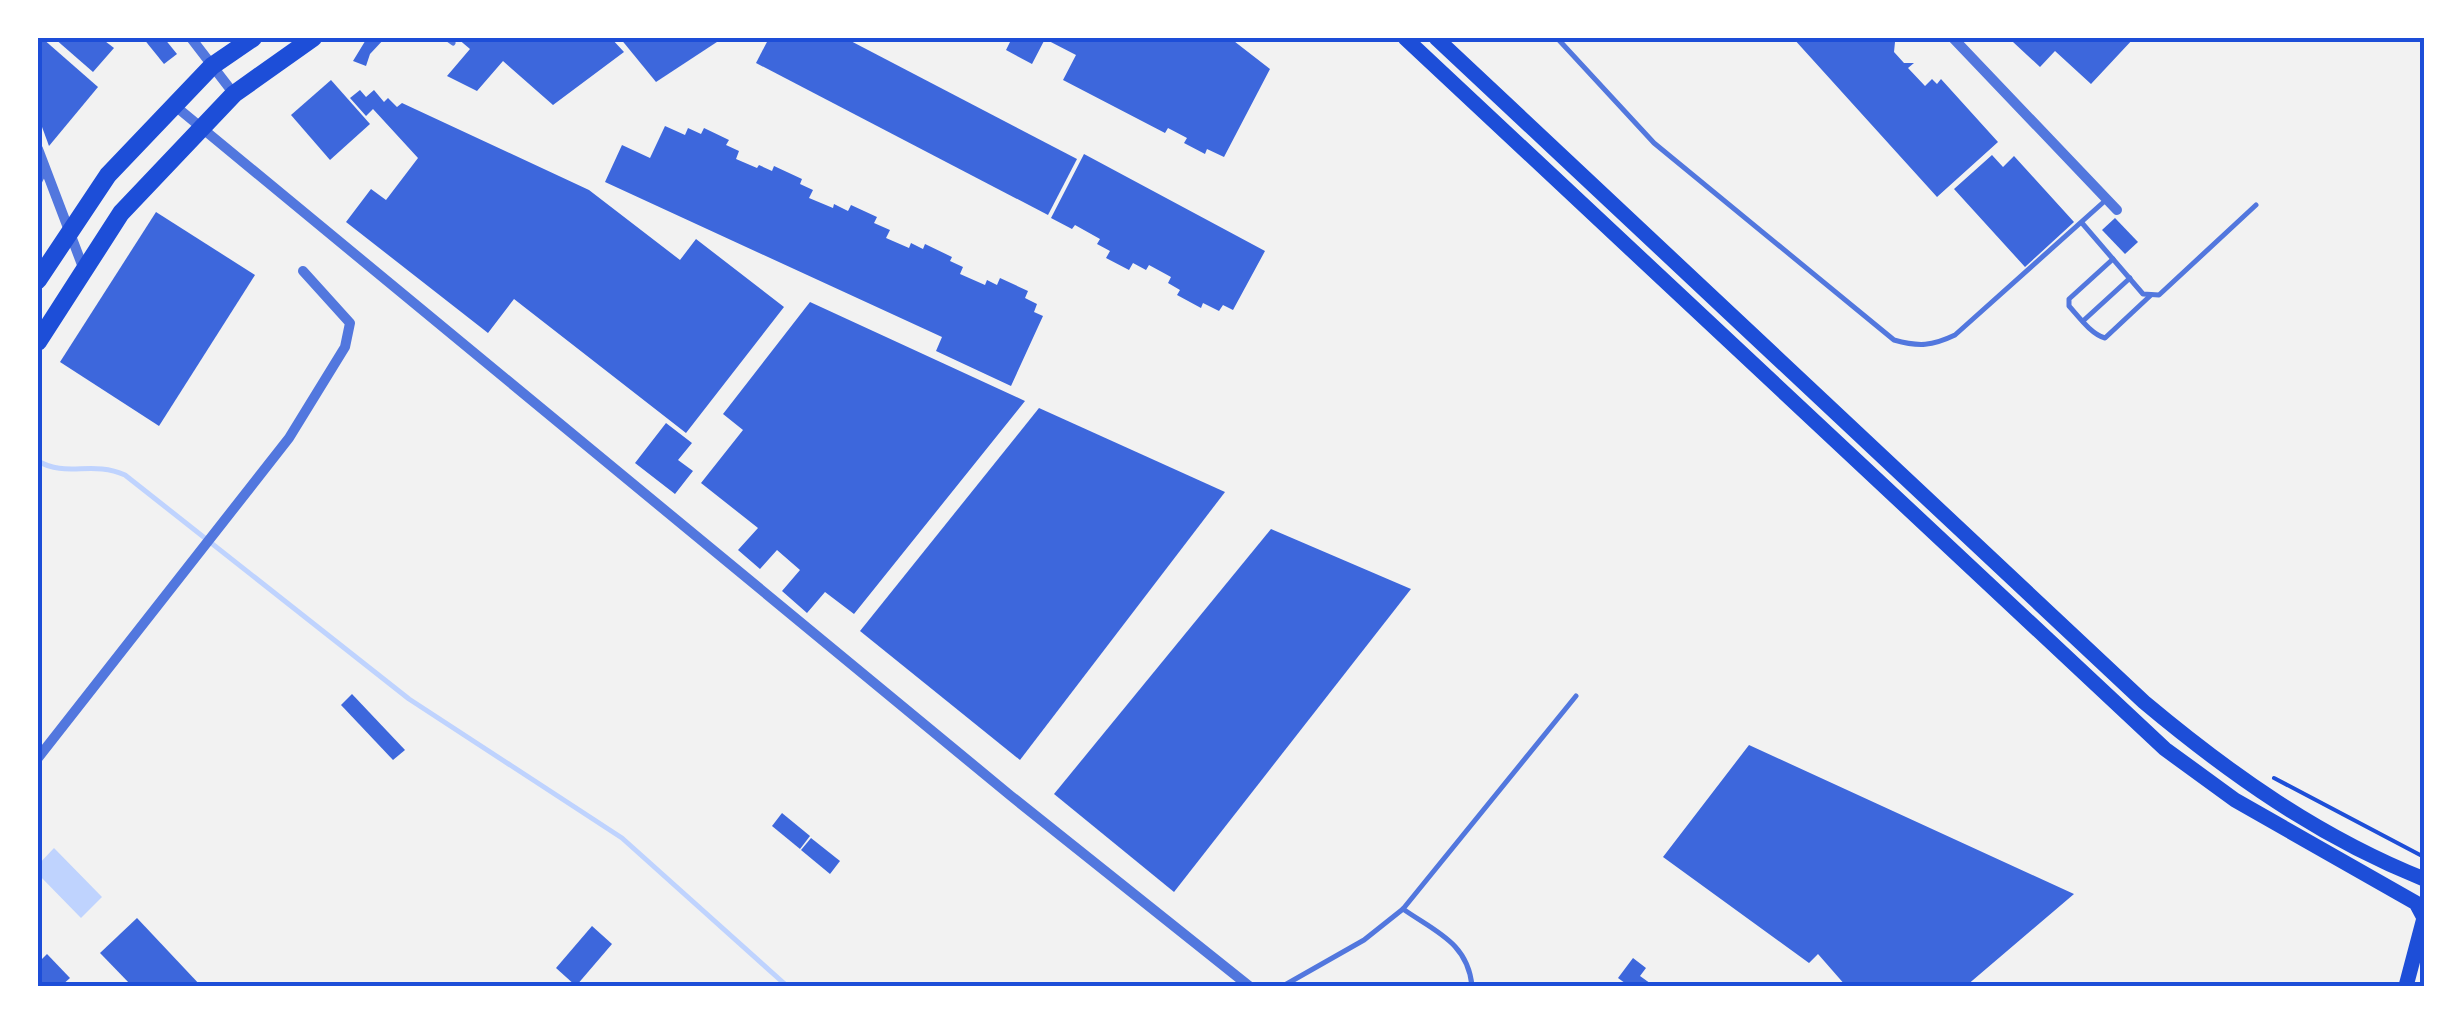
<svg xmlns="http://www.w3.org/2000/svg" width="2462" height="1024" font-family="'Exo 2',sans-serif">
  <rect width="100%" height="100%" fill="#f2f2f2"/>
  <!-- water -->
  <polygon fill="#bfd3fe" points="54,848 102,897 81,918 38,874 38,865"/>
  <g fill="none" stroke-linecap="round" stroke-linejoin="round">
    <!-- stream -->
    <path stroke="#bfd3fe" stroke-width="5" d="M 38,461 C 66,478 92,460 125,475 L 409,699 L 622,838 L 787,986"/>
  </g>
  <!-- building -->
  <g fill="#3d67dc">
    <polygon points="38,38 42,38 98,87 49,146 38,116"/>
    <polygon points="54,38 101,38 114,48 93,72"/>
    <polygon points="143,38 164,38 177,54 164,64"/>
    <polygon points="367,38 385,38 370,54 366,66 353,61"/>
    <polygon points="457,38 611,38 624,52 553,105 503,61 477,91 447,76 470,49"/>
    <polygon points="620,38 723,38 656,82"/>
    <polygon points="769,38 845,38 1077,159 1048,215 756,63"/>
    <polygon points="1012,38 1230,38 1270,69 1224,157 1207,149 1205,154 1184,143 1187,138 1168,128 1165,133 1063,80 1076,55 1045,39 1032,64 1006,50"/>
    <polygon points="1793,38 1881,38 1885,42 1895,42 1894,52 1904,63 1914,63 1908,68 1925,86 1932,79 1937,84 1941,79 1998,142 1937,197"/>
    <polygon points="2017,38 2134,38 2091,84 2055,51 2040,67 2013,42"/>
    <polygon points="331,80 370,124 330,160 291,115"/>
    <polygon points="360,90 366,97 374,90 384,102 388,98 397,107 402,103 589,190 680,260 696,239 784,307 686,433 514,299 488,333 346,222 371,189 386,200 418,158 373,109 366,116 350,98"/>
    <polygon points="665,126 685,135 688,128 701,134 704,128 729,140 726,145 739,151 736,159 757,168 759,165 772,171 774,166 802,179 800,184 813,190 809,198 833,208 834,204 848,211 851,205 877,217 874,223 890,230 886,238 909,248 911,243 923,249 925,244 952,257 950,261 963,267 960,274 985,285 987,280 997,285 1000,278 1028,291 1025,298 1037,304 1034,312 1043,316 1011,386 936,351 942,337 605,182 622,145 650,158"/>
    <polygon points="1084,154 1265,251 1233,310 1223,305 1219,311 1203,303 1201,308 1177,295 1180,290 1168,283 1171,277 1149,265 1146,270 1133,263 1129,270 1106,258 1110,251 1097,244 1100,239 1075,225 1072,229 1051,218"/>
    <polygon points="1992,155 2003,167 2014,156 2074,222 2025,267 1954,189"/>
    <polygon points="156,212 255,275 159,426 60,362"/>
    <polygon points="2115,218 2138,242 2125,254 2102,230"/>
    <polygon points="810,302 1025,401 854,614 825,592 807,613 782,591 800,570 777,550 760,569 738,550 758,528 701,483 743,430 723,414"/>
    <polygon points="1039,408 1225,492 1020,760 860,631"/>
    <polygon points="666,423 692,443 678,460 693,471 675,494 635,463"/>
    <polygon points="1271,529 1411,589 1174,892 1054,794"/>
    <polygon points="352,694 405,750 393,760 341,705"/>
    <polygon points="1749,745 2074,894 1966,986 1846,986 1818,954 1809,963 1663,857"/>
    <polygon points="782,813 810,836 800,849 772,826"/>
    <polygon points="811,838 840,861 830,874 801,850"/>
    <polygon points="137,918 201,986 132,986 100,953"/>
    <polygon points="592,926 612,944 576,986 556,968"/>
    <polygon points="47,954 70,978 61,986 45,986 38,978 38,963"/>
    <polygon points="1633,958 1646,968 1640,976 1654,986 1629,986 1618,978"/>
  </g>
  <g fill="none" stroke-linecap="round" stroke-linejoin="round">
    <!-- path -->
    <polyline stroke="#1d4ed8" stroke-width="4" points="2274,778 2424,857"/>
    <!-- service -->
    <g stroke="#5277de" stroke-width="5">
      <polyline points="446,38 453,43"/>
      <path d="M 1557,38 L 1654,143 L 1894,340 C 1919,347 1932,346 1955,335 L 2107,199"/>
      <polyline points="38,185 45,171"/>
      <polyline points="2082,223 2143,294 2159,295 2256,205"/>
      <path d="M 2113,259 L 2069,299 L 2069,306 C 2079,317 2091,334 2105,338 L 2151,295"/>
      <polyline points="2083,321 2130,278"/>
      <path d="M 1403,909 C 1436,932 1468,943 1472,986"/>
      <polyline points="1283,986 1364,940 1403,909 1576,696"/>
    </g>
    <!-- minor -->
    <g stroke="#5277de" stroke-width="10">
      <polyline points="191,38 234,94"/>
      <polyline points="1953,38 2117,210"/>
      <polyline points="174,105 1011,796 1249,986"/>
      <polyline points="38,149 84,270"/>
      <polyline points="38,758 289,438 345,347 350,323 303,271"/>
    </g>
    <!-- secondary -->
    <g stroke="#1d4ed8" stroke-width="15">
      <polyline points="1405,38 2165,749 2235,800 2416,903 2424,918"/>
      <path d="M 1436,38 L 2144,702 C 2230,774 2319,837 2424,879"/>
      <polyline points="2406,986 2424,918"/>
    </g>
    <!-- trunk -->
    <g stroke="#1d4ed8" stroke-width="18">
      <polyline points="38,280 108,175 212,66 253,38"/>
      <polyline points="38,342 121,213 234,94 313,38"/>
    </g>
  </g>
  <!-- border -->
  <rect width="2462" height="1024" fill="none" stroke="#ffffff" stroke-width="80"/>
  <rect x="40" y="40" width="2382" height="944" fill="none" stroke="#1d4ed8" stroke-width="4"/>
</svg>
